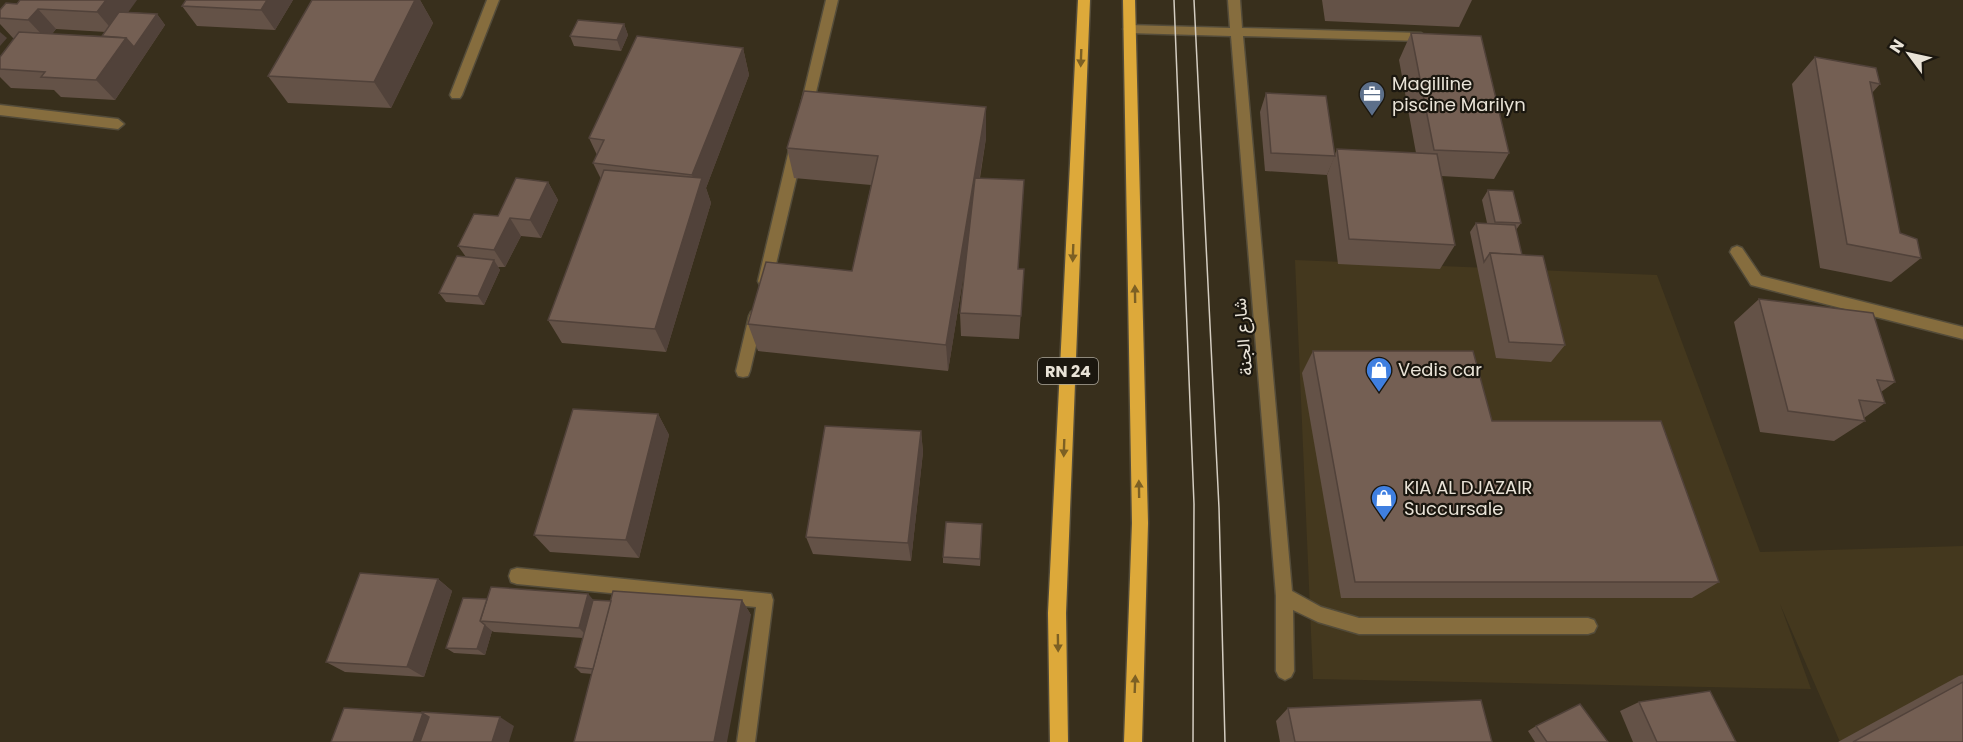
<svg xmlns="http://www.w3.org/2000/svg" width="1963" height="742" font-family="Poppins,Vazirmatn,sans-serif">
  <rect width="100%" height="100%" fill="#382f1c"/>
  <!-- built -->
  <polygon fill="#44381e" points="1295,260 1657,275 1760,552 1963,546 1963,742 1840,742 1780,604 1811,689 1313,679"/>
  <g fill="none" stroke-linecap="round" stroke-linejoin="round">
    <!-- minor casing -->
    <g stroke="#544c3a" stroke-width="3">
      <g id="minor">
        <polygon points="487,0 499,0 462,95 460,98 452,98 450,95"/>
        <polygon points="826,0 838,0 812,109 806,114 800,109"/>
        <polygon points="1228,0 1240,0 1242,28 1421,33 1427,37 1421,41 1243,36 1292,591 1321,607 1359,618 1588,618 1594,620 1597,626 1594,632 1588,634 1359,634 1318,622 1293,610 1294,671 1291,677 1285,680 1279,677 1276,671 1276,596 1231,36 1129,33 1123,29 1129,25 1230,28"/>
        <polygon points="0,105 118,119 124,124 118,129 0,115"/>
        <polygon points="796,145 803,150 772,281 770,285 760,285 758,281 789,150"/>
        <polygon points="1737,246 1742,248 1761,276 1963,327 1963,339 1751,285 1730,252 1732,248"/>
        <polygon points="756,310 761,312 763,316 750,371 748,376 743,377 738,376 736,371 749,316 751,312"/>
        <polygon points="517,568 771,594 773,600 755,742 737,742 756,607 517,584 511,582 509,576 511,570"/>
      </g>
    </g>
    <!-- major casing -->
    <g stroke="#544c3a" stroke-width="3">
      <g id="major">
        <polygon points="1078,0 1090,0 1066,613 1068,742 1050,742 1048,613"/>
        <polygon points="1123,0 1135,0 1148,523 1142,742 1124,742 1132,523"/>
      </g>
    </g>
    <!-- minor -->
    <use href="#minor" fill="#866d3e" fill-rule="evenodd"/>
    <!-- major -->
    <use href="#major" fill="#dda93a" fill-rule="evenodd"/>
    <!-- tram -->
    <g stroke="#d4cdc1" stroke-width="1.5">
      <polyline points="1174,0 1194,504 1193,742"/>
      <polyline points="1194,0 1219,508 1225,742"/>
    </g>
  </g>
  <!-- wall -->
  <g fill="#645247" fill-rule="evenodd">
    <polygon points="293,0 275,30 197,26 182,6"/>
    <polygon points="312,0 420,0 433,23 391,108 288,103 268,76"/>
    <polygon points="1322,0 1472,0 1459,27 1325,21"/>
    <path d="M 6,3 L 157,14 L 165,25 L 115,100 L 61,97 L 54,90 L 11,88 L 0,77 L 0,57 L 15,38 L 13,38 L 0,24 L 0,10 ZM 56,29 L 106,32 L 102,36 L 52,34 Z"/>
    <polygon points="624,24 628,35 621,51 574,46 570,36"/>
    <polygon points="1411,33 1509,153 1494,179 1441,176 1455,245 1440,269 1338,264 1327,175 1337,149 1416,153 1399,60"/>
    <polygon points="743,48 749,75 706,188 711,203 666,352 562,343 548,320 601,179 593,163 597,155 589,138"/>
    <polygon points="1815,57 1880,84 1872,93 1900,233 1921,258 1891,282 1820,268 1792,84"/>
    <polygon points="1266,93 1335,156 1327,175 1265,171 1260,112"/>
    <polygon points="986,138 980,178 1019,269 1024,269 1019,339 961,336 960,313 966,260 948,371 758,351 748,324 852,271 871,185 794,178 787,148"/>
    <polygon points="548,182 558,200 541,238 521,236 505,267 498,267 500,270 484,305 446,302 439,293 466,257 458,246 498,216"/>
    <polygon points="1488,190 1521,223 1516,230 1522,255 1565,345 1551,362 1496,358 1470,232 1476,223 1487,223 1482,200"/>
    <polygon points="1759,299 1895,382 1881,392 1885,403 1864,418 1865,421 1834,441 1760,432 1734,322"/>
    <polygon points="1313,351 1492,421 1719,582 1692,598 1341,598 1302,373"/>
    <polygon points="658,414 669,435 639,558 550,552 534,535"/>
    <polygon points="921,431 923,452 911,561 813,554 806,537"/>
    <polygon points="982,531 980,566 943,563 943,557"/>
    <polygon points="438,579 452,591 424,677 345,672 326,662"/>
    <polygon points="588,594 593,600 611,601 742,600 751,615 592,674 581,673 575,667 583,638 494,632 492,631 485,655 454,653 446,648 487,599"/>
    <polygon points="1963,675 1963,742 1838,742 1959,676"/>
    <polygon points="1639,702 1736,742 1633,742 1620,711"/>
    <polygon points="1288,708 1492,742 1280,742 1276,721"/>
    <polygon points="1536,726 1608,742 1535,742 1528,731"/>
  </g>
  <!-- shaded-wall -->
  <g fill="#51423a">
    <polygon points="106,0 137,0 114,32 97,12"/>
    <polygon points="267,0 293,0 275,30 261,10"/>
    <polygon points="415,0 420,0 433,23 391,108 374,82"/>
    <polygon points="38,9 56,29 47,40 28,20"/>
    <polygon points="157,14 165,25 115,100 96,80 126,38"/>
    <polygon points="624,24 628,35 621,51 617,40"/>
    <polygon points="0,32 7,38 0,46"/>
    <polygon points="743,48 749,75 706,188 711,203 666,352 655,329 698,191 692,175"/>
    <polygon points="986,107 986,138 948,371 946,345"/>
    <polygon points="548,182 558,200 541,238 530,220"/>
    <polygon points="510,218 521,236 505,267 494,250"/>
    <polygon points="494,260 500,270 484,305 478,296"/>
    <polygon points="658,414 669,435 639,558 626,540"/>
    <polygon points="921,431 923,452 911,561 908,543"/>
    <polygon points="438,579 452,591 424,677 407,667"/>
    <polygon points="588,594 599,606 590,639 579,628"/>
    <polygon points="742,600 751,615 727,742 714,742"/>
    <polygon points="485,625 492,631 485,655 477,649"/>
    <polygon points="423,713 445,725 440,742 413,742"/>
    <polygon points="500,717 514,726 509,742 492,742"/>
  </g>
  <!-- building -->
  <g fill="#745f53" stroke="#51423a" stroke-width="1.5">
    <polygon points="20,0 106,0 97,12 38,9 28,20 0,18 0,10 6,3 17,4"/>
    <polygon points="186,0 267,0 261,10 182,6"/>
    <polygon points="312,0 415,0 374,82 268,76"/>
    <polygon points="119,12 157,14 134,47 126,38 102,36"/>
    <polygon points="578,20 624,24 617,40 570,36"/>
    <polygon points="19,32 126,38 96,80 41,77 45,72 0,69 0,57"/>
    <polygon points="1411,33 1481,36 1509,153 1434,150"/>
    <polygon points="637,36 743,48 692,175 593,163 604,140 589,138"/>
    <polygon points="1815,57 1876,68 1880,84 1870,82 1900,233 1917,239 1921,258 1847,244"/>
    <polygon points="804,91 986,107 946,345 748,324 766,262 852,271 878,156 787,148"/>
    <polygon points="1266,93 1326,96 1335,156 1271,153"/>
    <polygon points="1337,149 1437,154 1455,245 1349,239"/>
    <polygon points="604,170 702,178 655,329 548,320"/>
    <polygon points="516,178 548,182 530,220 510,218 494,250 458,246 474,214 498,216"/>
    <polygon points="975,178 1024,180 1018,269 1024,269 1021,316 960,313"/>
    <polygon points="1488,190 1513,191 1521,223 1495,222"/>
    <polygon points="1476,223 1515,225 1522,255 1490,253 1484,262"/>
    <polygon points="1490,253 1543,256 1565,345 1509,342"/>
    <polygon points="457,256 494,260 478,296 439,293"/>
    <polygon points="1759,299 1873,313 1895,382 1877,380 1885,403 1859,400 1865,421 1788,411"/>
    <polygon points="1313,351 1473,351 1492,421 1661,421 1719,582 1355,582"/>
    <polygon points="573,409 658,414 626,540 534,535"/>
    <polygon points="825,426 921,431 908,543 806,537"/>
    <polygon points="946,522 982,524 980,559 943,557"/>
    <polygon points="360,573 438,579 407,667 326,662"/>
    <polygon points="491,587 588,594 579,628 480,621"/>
    <polygon points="613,591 742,600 714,742 574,742"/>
    <polygon points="463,598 487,599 480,621 485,625 477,649 446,648"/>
    <polygon points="593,600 611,601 593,669 575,667"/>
    <polygon points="1963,682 1963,742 1853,742"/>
    <polygon points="1710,691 1736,742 1657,742 1639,702"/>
    <polygon points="1481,700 1492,742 1295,742 1288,708"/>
    <polygon points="1580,704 1608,742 1547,742 1536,726"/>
    <polygon points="344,708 423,713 413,742 331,742"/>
    <polygon points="422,712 500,717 492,742 420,742 429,717 422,713"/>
  </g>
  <!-- one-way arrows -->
  <defs><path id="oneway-solid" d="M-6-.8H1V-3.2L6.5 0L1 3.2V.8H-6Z" transform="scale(1.5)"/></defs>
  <g fill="#7c6024">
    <use href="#oneway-solid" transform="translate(1081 58) rotate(92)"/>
    <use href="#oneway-solid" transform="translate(1073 253) rotate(92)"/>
    <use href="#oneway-solid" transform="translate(1135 294) rotate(-91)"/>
    <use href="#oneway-solid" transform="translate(1064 448) rotate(92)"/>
    <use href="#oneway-solid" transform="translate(1139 489) rotate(-91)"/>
    <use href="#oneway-solid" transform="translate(1058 643) rotate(89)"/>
    <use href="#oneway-solid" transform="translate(1135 684) rotate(-88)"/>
  </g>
  <!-- icons -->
  <defs>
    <g id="office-pin" transform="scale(1.35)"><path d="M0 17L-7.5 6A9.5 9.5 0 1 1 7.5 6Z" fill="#5c6f8a" stroke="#1b170f"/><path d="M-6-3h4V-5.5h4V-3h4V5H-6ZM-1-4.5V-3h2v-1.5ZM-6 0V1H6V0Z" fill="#fff"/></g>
    <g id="shop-pin" transform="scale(1.35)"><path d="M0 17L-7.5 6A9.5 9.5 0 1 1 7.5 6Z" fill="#3f7fe0" stroke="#1b170f"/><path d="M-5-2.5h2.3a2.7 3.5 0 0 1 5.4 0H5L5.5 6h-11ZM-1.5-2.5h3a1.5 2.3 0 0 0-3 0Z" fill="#fff"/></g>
  </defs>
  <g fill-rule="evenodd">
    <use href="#office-pin" x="1372" y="94"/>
    <use href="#shop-pin" x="1379" y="370"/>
    <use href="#shop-pin" x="1384" y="498"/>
  </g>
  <g text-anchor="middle" stroke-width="4.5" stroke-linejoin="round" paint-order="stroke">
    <!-- shield labels -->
    <rect fill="#1b170f" stroke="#aba69b" stroke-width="1.5" x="1038" y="358" width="60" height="26" rx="4.5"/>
    <g font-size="16" font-weight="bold" fill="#e9e3d7">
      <text x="1068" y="377">RN 24</text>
    </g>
    <!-- poi labels -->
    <g font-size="18" fill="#e9e3d7" stroke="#1b170f" text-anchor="start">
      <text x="1392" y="90">Magilline<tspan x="1392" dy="21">piscine Marilyn</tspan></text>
      <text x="1398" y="376">Vedis car</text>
      <text x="1404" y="494">KIA AL DJAZAIR<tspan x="1404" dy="21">Succursale</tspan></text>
    </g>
    <!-- street labels -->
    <g font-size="18" fill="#e9e3d7" stroke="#1b170f">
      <text transform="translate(1243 337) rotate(-95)" y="6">شارع الجنة</text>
    </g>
  </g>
  <!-- north arrow -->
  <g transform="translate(1909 54) rotate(303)" stroke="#1b170f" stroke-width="4.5" paint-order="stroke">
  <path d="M0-4.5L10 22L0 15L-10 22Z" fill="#e9e3d7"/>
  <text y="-9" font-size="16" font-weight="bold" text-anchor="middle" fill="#e9e3d7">N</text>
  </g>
</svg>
